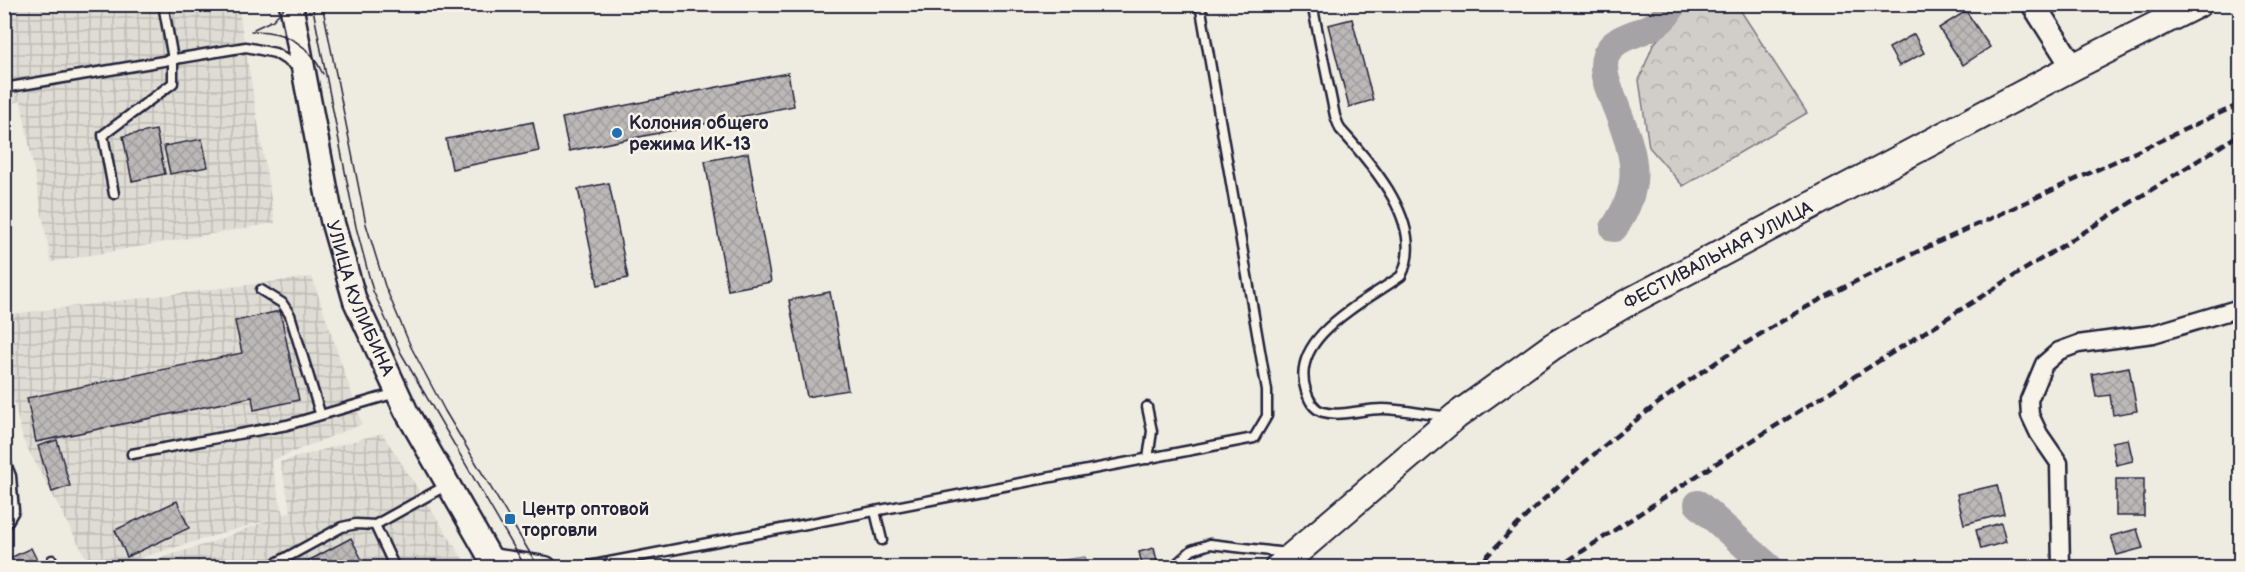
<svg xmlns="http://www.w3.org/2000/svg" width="2245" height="572" font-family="'Balsamiq Sans',sans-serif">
  <defs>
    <pattern id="industrial-grid" width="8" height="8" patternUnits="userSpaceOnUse" patternTransform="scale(1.5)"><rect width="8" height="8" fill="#dfdcd4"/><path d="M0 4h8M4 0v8" fill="none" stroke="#bfbcb7"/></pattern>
    <pattern id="forest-crowns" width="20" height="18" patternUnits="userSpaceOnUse" patternTransform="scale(1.5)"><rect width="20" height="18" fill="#d1cdc9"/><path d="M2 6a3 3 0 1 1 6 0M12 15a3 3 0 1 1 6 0" fill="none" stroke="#b3b0ae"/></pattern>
    <pattern id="building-cross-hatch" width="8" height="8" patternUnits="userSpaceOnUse" patternTransform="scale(1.5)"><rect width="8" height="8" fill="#bbb8b7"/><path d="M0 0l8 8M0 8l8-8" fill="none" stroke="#a09e9e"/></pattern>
  </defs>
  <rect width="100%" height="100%" fill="#eeebe1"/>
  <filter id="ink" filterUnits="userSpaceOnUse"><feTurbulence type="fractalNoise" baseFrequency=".0167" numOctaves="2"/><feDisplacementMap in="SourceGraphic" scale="12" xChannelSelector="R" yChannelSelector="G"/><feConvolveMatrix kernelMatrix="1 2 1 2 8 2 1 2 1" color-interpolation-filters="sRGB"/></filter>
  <g filter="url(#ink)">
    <!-- industrial -->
    <g fill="url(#industrial-grid)">
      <polygon points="5,5 238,5 275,223 51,262 21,101 5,104"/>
      <polygon points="312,277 362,424 271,461 283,515 291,512 280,462 382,433 468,567 130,567 210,543 271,519 109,567 91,567 23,440 5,363 4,315"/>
    </g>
    <!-- forest -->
    <g fill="url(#forest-crowns)" stroke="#7a7882" stroke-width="1.5">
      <polygon points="1686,5 1737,5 1807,113 1683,186 1649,147 1639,80 1653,45"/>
      <polygon points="1085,557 1088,567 1012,567"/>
    </g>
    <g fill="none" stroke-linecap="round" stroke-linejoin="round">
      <!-- river -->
      <g stroke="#a6a3a6" stroke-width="28">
        <path d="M 1614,228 C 1649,178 1630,145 1611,94 C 1606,82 1601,68 1606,55 C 1619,27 1658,39 1673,4"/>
        <polyline points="1698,504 1770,568"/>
      </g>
    </g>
    <!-- building -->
    <g fill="url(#building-cross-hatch)" stroke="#22223b" stroke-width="1.5">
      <polygon points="1966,11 1990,47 1963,65 1939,28"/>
      <polygon points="1352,19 1373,100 1349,107 1328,25"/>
      <polygon points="1914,34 1924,53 1899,66 1889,48"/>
      <polygon points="788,73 794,106 569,151 562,118"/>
      <polygon points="533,122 539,151 452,169 446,139"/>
      <polygon points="156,130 165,174 132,181 123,136"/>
      <polygon points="202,139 208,167 170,174 164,146"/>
      <polygon points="748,153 771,282 728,290 705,161"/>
      <polygon points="609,183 628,278 598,285 578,189"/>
      <polygon points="830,292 848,390 807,397 789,300"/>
      <polygon points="280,311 299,400 254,410 252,397 36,442 27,398 242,353 235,321"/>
      <polygon points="2129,367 2137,411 2113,415 2110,395 2096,397 2092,374"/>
      <polygon points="2128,439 2133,461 2116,465 2112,442"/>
      <polygon points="57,440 70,486 52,492 38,446"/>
      <rect x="2116" y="479" width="28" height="37"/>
      <polygon points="1997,485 2004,514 1964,524 1957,494"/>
      <polygon points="177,501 189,528 127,557 115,530"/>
      <polygon points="2001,523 2006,542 1981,549 1976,530"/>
      <polygon points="2137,529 2143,548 2117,555 2111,536"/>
      <polygon points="351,538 366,568 295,568"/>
      <polygon points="31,548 41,568 4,568 4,561"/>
      <polygon points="1154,548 1157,561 1164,568 1143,568 1139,552"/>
    </g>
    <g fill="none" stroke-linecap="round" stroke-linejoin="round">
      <!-- lane casing -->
      <g stroke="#22223b" stroke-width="13">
        <g id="lane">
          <path d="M 1312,4 L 1335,116 L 1340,129 C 1372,164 1427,226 1401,276 C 1365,302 1288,337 1306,391 C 1309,400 1313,409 1323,412 C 1342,417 1363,409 1382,409 C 1404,409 1425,415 1446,416"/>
          <polyline points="4,88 246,47 275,53 299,68"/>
          <polyline points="114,194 103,135 173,83 173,59 163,4"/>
          <polyline points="261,290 282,303 290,315 320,413"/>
          <polyline points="1147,407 1152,431 1148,459"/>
          <polyline points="132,454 287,425 396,393"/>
          <polyline points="4,459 11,476 14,511 4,528"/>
          <polyline points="875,511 882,540"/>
          <polyline points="375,525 395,568"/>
          <polyline points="52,560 55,568"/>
          <polyline points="267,568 342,527 356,524 375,525 447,485"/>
          <polyline points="578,568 1254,438 1267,416 1267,391 1200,4"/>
          <polyline points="1172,568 1192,550 1210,544 1287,553"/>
        </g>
      </g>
      <!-- street casing -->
      <g stroke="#22223b" stroke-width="21">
        <polyline id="street" points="2061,568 2059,463 2039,434 2030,415 2029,400 2044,364 2059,351 2078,344 2153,334 2240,308"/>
      </g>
      <!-- secondary casing -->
      <g stroke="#22223b" stroke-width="27">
        <g id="secondary">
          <path id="s1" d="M 291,4 L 332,220 L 355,301 L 406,411 L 496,568"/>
          <polyline points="2033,4 2073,67"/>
          <polyline points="491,560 545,568"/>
        </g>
      </g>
      <!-- primary casing -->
      <g stroke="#22223b" stroke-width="30">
        <g id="primary">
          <path id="s2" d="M 1278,568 L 1456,416 L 1553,346 L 1625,304 L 2073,67 L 2198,4"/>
        </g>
      </g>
      <!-- lane -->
      <use href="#lane" stroke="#f7f3e8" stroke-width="8"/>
      <!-- street -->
      <use href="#street" stroke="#f7f3e8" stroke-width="16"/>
      <!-- secondary -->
      <use href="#secondary" stroke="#f7f3e8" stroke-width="22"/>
      <!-- primary -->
      <use href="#primary" stroke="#f7f3e8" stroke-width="26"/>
      <!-- tram -->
      <g stroke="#22223b" stroke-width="1.5">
        <polyline points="312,4 356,227 373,291 401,353 526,568"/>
        <polyline points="322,4 366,224 385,286 411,347 445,411 539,568"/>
        <polyline points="254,29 273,20 288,4"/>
        <path d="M 251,31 C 284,30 309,43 323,74"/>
      </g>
      <!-- rail -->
      <g stroke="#22223b" stroke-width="4.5" stroke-dasharray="9 4.5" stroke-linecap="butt">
        <path d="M 1476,568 C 1557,480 1649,403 1751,340 C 1825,293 1905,257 1985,221 C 2070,182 2155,143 2240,104"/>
        <polyline points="1557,568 1715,464 2240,134"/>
      </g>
    </g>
  </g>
  <!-- markers -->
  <g fill="#1f6fb2" stroke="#f7f3e8" stroke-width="2">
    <circle cx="617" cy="133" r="6"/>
    <rect x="504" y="513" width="12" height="12" rx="3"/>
  </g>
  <g text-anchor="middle" stroke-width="5" stroke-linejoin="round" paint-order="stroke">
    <!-- poi labels -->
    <g font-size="18" font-weight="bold" fill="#22223b" stroke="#f7f3e8" text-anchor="start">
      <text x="629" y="129">Колония общего<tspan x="629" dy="21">режима ИК-13</tspan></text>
      <text x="522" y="515">Центр оптовой<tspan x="522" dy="21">торговли</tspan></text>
    </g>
    <!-- street labels -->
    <g font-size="18" fill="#22223b" stroke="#f7f3e8">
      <text dy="6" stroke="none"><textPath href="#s2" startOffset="542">ФЕСТИВАЛЬНАЯ УЛИЦА</textPath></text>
      <text dy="6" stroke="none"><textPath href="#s1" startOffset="303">УЛИЦА КУЛИБИНА</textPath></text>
    </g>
  </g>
  <!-- margin -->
  <rect width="2245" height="572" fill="none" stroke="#f7f3e8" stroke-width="24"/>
  <rect x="12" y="12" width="2221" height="548" fill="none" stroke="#22223b" stroke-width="2" filter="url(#ink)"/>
</svg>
